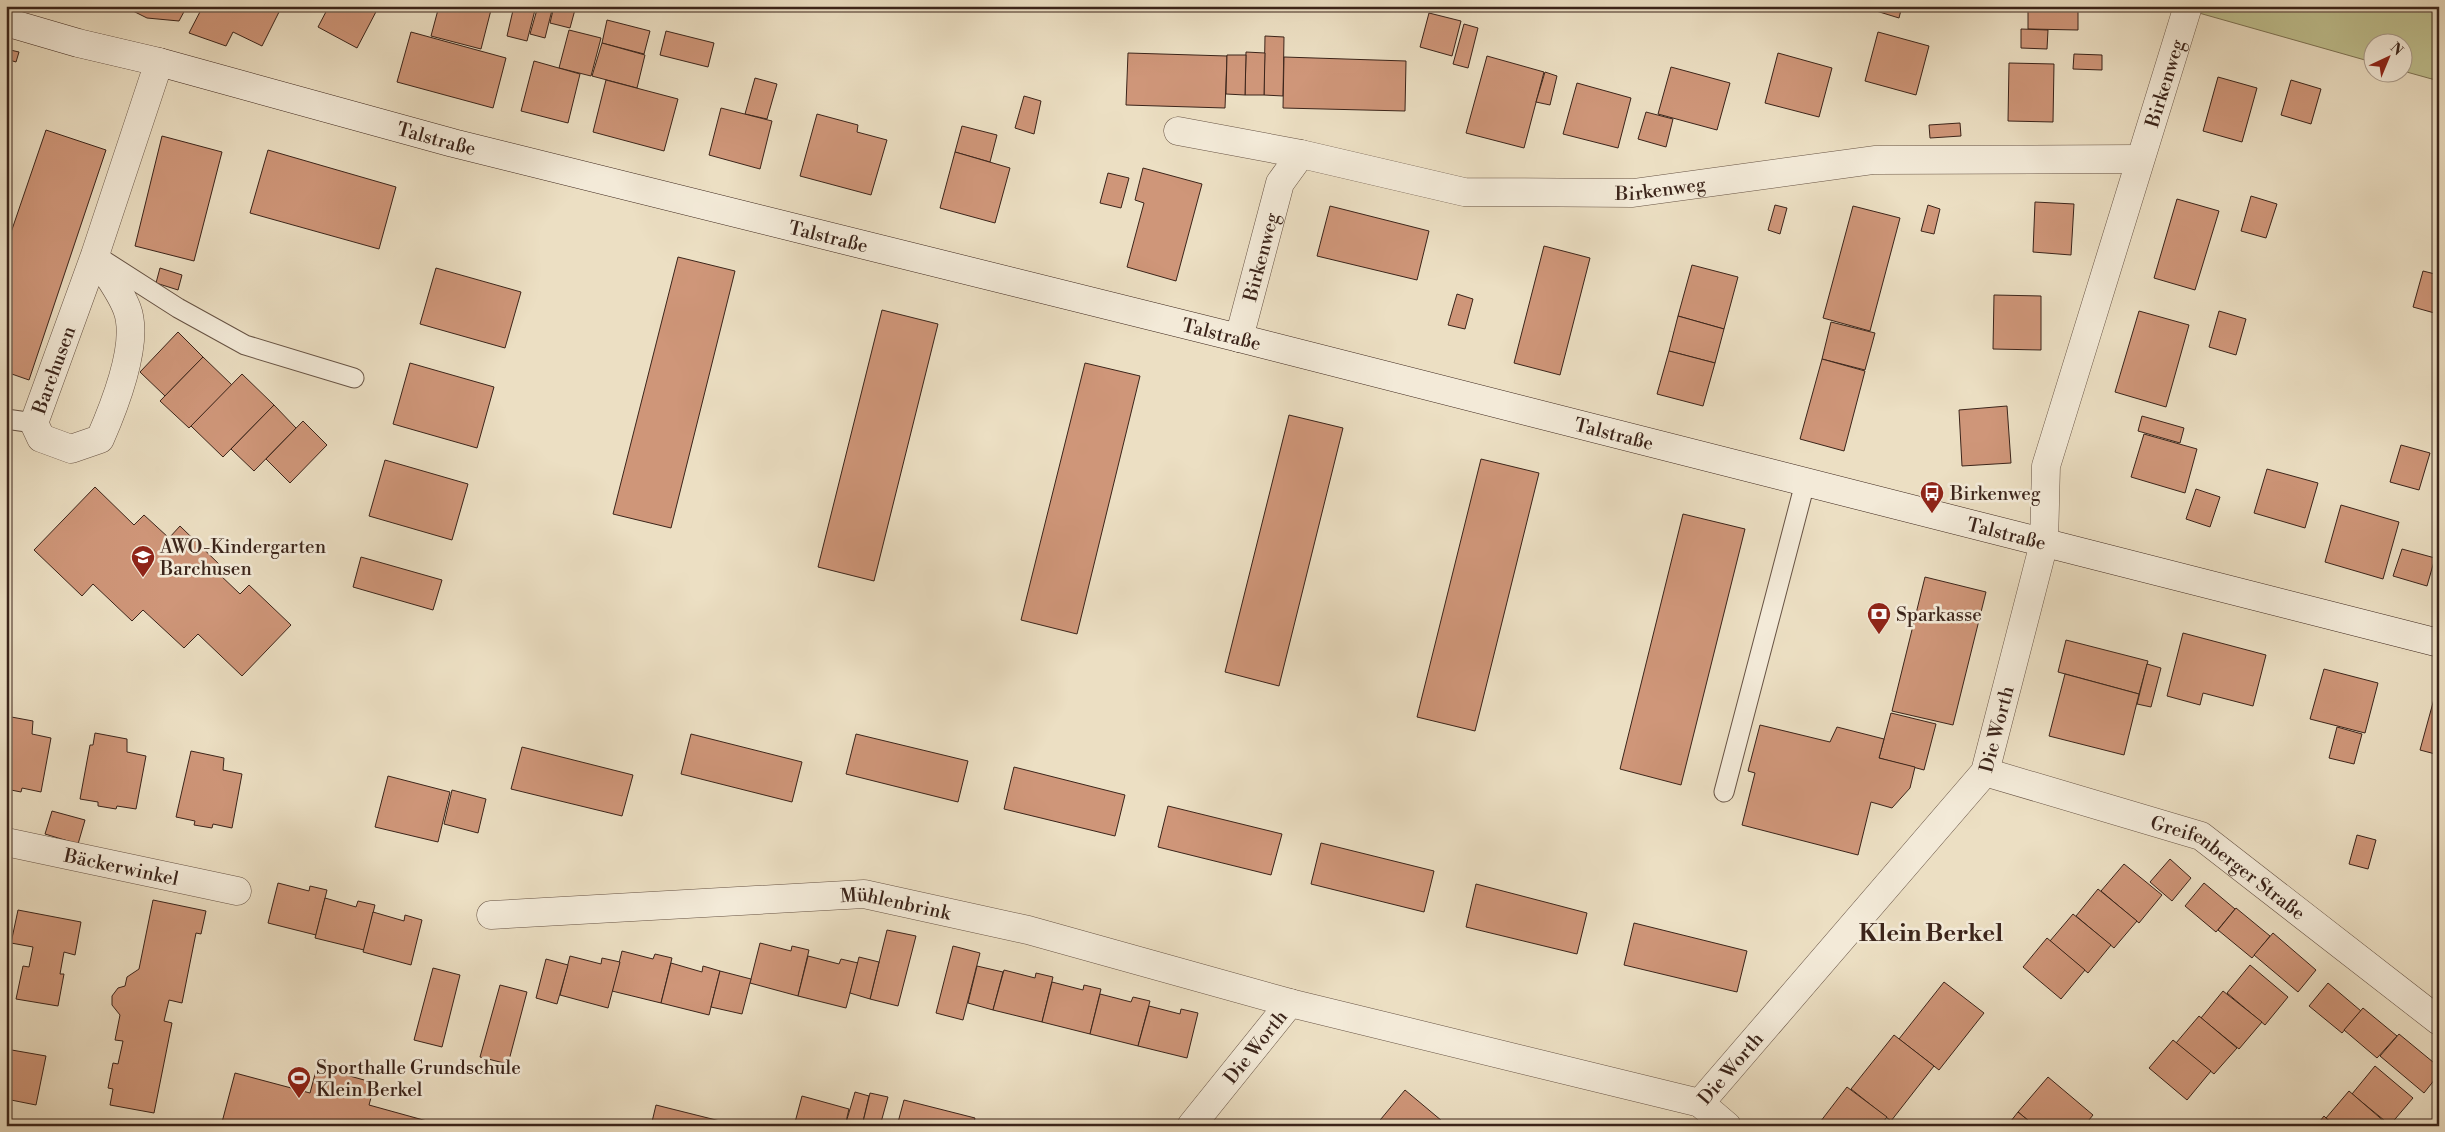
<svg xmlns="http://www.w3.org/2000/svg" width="2445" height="1132" font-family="'Libre Bodoni',serif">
  <rect width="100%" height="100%" fill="#ecdfc3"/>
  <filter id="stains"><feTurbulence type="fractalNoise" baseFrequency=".004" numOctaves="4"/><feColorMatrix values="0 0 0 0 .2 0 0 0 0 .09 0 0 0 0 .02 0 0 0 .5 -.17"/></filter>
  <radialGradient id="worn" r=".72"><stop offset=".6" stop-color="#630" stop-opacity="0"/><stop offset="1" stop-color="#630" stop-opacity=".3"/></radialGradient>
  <!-- green -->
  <polygon fill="#bfc08f" stroke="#7d7254" points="2201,6 2439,6 2439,81 2403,71 2402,42 2372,42 2372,62 2199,13"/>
  <!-- building -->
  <g fill="#cf9679" stroke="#3b241a">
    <polygon points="129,6 187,6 179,21 147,18 131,10"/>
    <polygon points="203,6 282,6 262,46 233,32 226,46 189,33"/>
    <polygon points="329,6 379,6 357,48 318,27"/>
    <polygon points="439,6 492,6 481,49 431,36"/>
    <polygon points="514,6 536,6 527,41 507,36"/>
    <polygon points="538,6 553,6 545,38 530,34"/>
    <polygon points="554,6 576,6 570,28 550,23"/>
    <polygon points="1860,6 1902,6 1899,18"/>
    <polygon points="2028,6 2078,6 2078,30 2028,29"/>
    <polygon points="1429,13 1461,21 1452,56 1420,47"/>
    <polygon points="607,20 650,31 644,54 602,43"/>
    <polygon points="1464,24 1478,28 1468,68 1453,64"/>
    <polygon points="2021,29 2048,30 2047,49 2021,48"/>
    <polygon points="569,30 601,38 591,76 559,68"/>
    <polygon points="666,31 714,43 708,67 660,55"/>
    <polygon points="411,32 506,58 493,108 397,82"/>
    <polygon points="1878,32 1929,46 1916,95 1865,81"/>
    <polygon points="1265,36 1284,37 1283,96 1264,95"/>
    <polygon points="602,43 645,55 637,88 592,76"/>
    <polygon points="6,49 19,52 16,62 6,59"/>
    <polygon points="1246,52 1265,53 1264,95 1245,95"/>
    <polygon points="1128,53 1227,56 1225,108 1126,105"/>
    <polygon points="1778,53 1832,68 1819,117 1765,103"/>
    <polygon points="2074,54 2102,55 2102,70 2073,69"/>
    <polygon points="1227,55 1246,55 1245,95 1226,94"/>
    <polygon points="1487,56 1544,72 1524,148 1466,133"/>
    <polygon points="1284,57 1406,61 1405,111 1283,108"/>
    <polygon points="534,61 580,74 568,123 521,111"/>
    <polygon points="2009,63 2054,64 2053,122 2008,121"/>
    <polygon points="1671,67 1730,83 1717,130 1658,114"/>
    <polygon points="1545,72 1557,76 1550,105 1536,102"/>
    <polygon points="2218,77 2257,88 2242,142 2203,131"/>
    <polygon points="755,78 777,84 767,119 745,114"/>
    <polygon points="606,80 678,99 664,151 593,132"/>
    <polygon points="2291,80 2321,89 2311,124 2281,115"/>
    <polygon points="1577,83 1631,98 1618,148 1563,134"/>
    <polygon points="1024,96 1041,101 1034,134 1015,128"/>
    <polygon points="721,108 772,121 760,169 709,155"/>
    <polygon points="1646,112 1673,119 1666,147 1638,139"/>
    <polygon points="817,114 858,125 857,132 887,140 871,195 800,176"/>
    <polygon points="1960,123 1961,136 1930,138 1929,125"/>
    <polygon points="962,126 997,135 990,162 955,152"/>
    <polygon points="46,130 106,150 29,380 6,372 6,247"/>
    <polygon points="162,136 222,152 194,261 135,246"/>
    <polygon points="268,150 396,187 379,249 250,213"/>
    <polygon points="955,152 1010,168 995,223 940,208"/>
    <polygon points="1143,168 1202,184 1176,281 1127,267 1144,203 1135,200"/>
    <polygon points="1108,173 1129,178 1121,208 1100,203"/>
    <polygon points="2251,196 2277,204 2266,238 2241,231"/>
    <polygon points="2177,199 2219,211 2195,290 2154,278"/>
    <polygon points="2035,202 2074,204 2071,255 2033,252"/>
    <polygon points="1775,205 1787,208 1780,234 1768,230"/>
    <polygon points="1928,205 1940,209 1934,234 1921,231"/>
    <polygon points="1330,206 1429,231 1417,280 1317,256"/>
    <polygon points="1853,206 1900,218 1870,331 1823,318"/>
    <polygon points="1544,246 1590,258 1560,375 1514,363"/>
    <polygon points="678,257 735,271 671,528 613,514"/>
    <polygon points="1692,265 1738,277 1724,329 1678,316"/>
    <polygon points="160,268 182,275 178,290 156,283"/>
    <polygon points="436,268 521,292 505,348 420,324"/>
    <polygon points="2423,271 2439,275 2438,314 2413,307"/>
    <polygon points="1457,294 1473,299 1465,329 1448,325"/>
    <polygon points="1994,295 2041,296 2041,350 1993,349"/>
    <polygon points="882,310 938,324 874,581 818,567"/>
    <polygon points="2139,311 2189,325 2166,407 2115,392"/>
    <polygon points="2219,311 2246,319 2236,355 2209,347"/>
    <polygon points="1678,316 1724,329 1715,363 1669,351"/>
    <polygon points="1831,322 1875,333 1865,370 1822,359"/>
    <polygon points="178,332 203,357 165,396 140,372"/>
    <polygon points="1669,351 1715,363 1703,406 1657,394"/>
    <polygon points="203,357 232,385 189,428 160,401"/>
    <polygon points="1822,359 1865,371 1844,451 1800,439"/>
    <polygon points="410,363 494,387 477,448 393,424"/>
    <polygon points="1085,363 1140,376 1077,634 1021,620"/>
    <polygon points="242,374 274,405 223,457 191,426"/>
    <polygon points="274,405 296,428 254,471 231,449"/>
    <polygon points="2007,406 2011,463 1962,466 1959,410"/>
    <polygon points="1289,415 1343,428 1279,686 1225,672"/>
    <polygon points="2142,416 2184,428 2180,443 2138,431"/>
    <polygon points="303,421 327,445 290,483 266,459"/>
    <polygon points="2144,434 2197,449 2185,493 2131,477"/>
    <polygon points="2401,445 2430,453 2419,490 2390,482"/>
    <polygon points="1481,459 1539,473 1475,731 1417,717"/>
    <polygon points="385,460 468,484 452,540 369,516"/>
    <polygon points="2267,469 2318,483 2305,528 2254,513"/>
    <polygon points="95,487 134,525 144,515 169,538 180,526 222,567 218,573 240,594 249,585 291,625 242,676 198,634 184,648 143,610 132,621 93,584 82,596 34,550"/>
    <polygon points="2196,489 2220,497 2210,527 2186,519"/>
    <polygon points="2341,505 2399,522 2383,579 2325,562"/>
    <polygon points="1683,514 1745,529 1681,785 1620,769"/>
    <polygon points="2402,549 2435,558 2427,586 2393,576"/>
    <polygon points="361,557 442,580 433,610 353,587"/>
    <polygon points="1925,577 1986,592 1953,725 1892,711"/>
    <polygon points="2183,633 2266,655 2253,706 2203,693 2200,705 2167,696"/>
    <polygon points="2066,640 2148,661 2139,694 2058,672"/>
    <polygon points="2147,664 2161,668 2151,707 2137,704"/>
    <polygon points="2324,669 2378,683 2365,733 2310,719"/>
    <polygon points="2065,674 2139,694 2124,755 2049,736"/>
    <polygon points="2434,699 2439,701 2439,755 2420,750"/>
    <polygon points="1891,713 1936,724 1924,770 1879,758"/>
    <polygon points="6,716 33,721 32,734 51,738 41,792 22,788 21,792 6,789"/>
    <polygon points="1760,725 1830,742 1837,727 1884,739 1879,758 1915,767 1910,788 1892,808 1871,802 1858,855 1742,825 1755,773 1748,771"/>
    <polygon points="2337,727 2362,734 2354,764 2329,758"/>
    <polygon points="95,733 127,739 127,752 146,756 136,809 117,806 116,809 98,806 98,802 80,799 90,745 93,745"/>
    <polygon points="691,734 802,762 792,802 681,774"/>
    <polygon points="856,734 968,761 958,802 846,774"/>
    <polygon points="522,747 633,775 622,816 511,789"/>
    <polygon points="191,751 224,758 223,770 242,774 232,828 213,824 212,828 194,825 195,821 176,817"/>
    <polygon points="1014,767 1125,795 1115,836 1004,809"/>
    <polygon points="388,776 450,792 438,842 375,827"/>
    <polygon points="452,790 486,799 478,833 444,824"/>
    <polygon points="1168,806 1282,834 1271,875 1158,847"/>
    <polygon points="52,811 85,820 78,844 45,834"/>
    <polygon points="2357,835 2376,840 2368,869 2349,864"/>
    <polygon points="1321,843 1434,871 1424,912 1311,884"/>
    <polygon points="2170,859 2191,878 2172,901 2150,882"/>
    <polygon points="2124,864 2162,895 2139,923 2101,891"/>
    <polygon points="278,883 309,891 310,886 327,890 316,935 268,923"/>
    <polygon points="2204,883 2235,909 2216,932 2185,906"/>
    <polygon points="1476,884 1587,913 1577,954 1466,927"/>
    <polygon points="2098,889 2137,921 2114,948 2076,916"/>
    <polygon points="325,898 356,907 358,901 375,905 364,950 315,938"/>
    <polygon points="153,900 206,911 201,934 196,933 182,1003 169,1000 164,1021 172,1023 154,1113 110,1105 113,1089 108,1088 113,1063 118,1064 123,1041 115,1040 120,1015 112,1005 112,996 118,988 125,986 127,977 139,969"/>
    <polygon points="2236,908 2270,936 2252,958 2218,930"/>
    <polygon points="18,910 81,922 75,955 64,952 60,974 64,974 58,1006 16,999 23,966 29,967 33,947 11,943"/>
    <polygon points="373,912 404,921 405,915 422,920 411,965 363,952"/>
    <polygon points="2073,914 2111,945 2088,973 2050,941"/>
    <polygon points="1634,923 1747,951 1737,992 1624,965"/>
    <polygon points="887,930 916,936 898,1006 870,999"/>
    <polygon points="2273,933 2316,970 2298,992 2254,955"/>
    <polygon points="2047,938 2085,970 2061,999 2023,967"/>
    <polygon points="760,943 791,951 792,946 809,950 798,996 750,983"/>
    <polygon points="953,946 980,953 963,1020 936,1013"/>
    <polygon points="622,951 653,959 655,954 672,958 661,1003 612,991"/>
    <polygon points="570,956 601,964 602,958 620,962 608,1008 560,995"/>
    <polygon points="808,956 839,964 841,959 858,963 846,1008 798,996"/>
    <polygon points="859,957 879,962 870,999 850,993"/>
    <polygon points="546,959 568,965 557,1004 536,998"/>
    <polygon points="671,963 702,972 703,966 720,971 709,1015 661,1003"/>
    <polygon points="2250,965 2288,997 2265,1025 2227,993"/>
    <polygon points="977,966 1003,972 993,1010 968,1003"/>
    <polygon points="433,968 460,975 442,1047 414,1040"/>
    <polygon points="1004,970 1035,978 1036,973 1053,977 1042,1022 993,1010"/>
    <polygon points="720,971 751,979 742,1014 711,1007"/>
    <polygon points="1052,982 1083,990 1084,985 1101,989 1090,1034 1042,1022"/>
    <polygon points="1944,982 1984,1013 1939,1070 1899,1039"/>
    <polygon points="2328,983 2361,1011 2342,1033 2309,1006"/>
    <polygon points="500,985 527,992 508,1064 480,1057"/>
    <polygon points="2223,991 2262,1022 2239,1049 2201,1018"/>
    <polygon points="1100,994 1131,1002 1133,997 1150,1001 1138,1046 1090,1034"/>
    <polygon points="1149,1006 1180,1014 1181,1009 1198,1013 1187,1058 1138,1046"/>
    <polygon points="2363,1008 2397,1036 2377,1058 2344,1030"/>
    <polygon points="2199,1016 2237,1048 2214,1074 2176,1043"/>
    <polygon points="2399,1034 2439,1067 2439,1074 2424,1093 2380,1056"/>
    <polygon points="1894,1035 1934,1066 1891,1121 1851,1089"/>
    <polygon points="2173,1040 2211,1071 2187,1100 2149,1068"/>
    <polygon points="6,1049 46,1056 36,1105 6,1099"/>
    <polygon points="2375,1066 2413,1098 2390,1125 2352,1094"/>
    <polygon points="317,1067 375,1083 369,1105 445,1126 221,1126 235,1073 310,1093"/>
    <polygon points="2048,1077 2093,1115 2084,1126 2035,1126 2018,1112"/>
    <polygon points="1847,1087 1887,1117 1880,1126 1817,1126"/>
    <polygon points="1405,1090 1448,1126 1376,1125"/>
    <polygon points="2349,1091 2386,1123 2384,1126 2335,1126 2326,1118"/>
    <polygon points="855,1092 869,1096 862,1126 845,1126"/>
    <polygon points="870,1093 888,1097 880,1126 862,1126"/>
    <polygon points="802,1096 849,1109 845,1126 794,1126"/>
    <polygon points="904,1100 975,1118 973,1126 897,1126"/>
    <polygon points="656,1105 720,1121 719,1126 651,1126"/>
    <polygon points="2018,1112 2035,1126 2007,1126"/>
    <polygon points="2324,1116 2326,1118 2335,1126 2316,1126"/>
  </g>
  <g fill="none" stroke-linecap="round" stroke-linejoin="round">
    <!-- lane casing -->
    <g stroke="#675344" stroke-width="21">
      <g id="lane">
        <polyline points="103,260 178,308 245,345 354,378"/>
        <polyline points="6,419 34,423"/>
        <polyline points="1724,792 1805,483"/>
      </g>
    </g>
    <!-- street casing -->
    <g stroke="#675344" stroke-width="29">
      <g id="street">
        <path id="s1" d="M 1178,131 L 1301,154 L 1464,192 L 1633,193 L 1874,160 L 2140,159"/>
        <path id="s2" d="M 95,255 C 105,272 120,290 127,309 C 140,343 114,407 100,439 L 71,449 L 41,438 L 34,423 L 95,255 L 159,62"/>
        <path id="s3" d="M 1239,338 L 1280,183 L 1301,154"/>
        <path id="s4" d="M 1985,772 L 2201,836 L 2439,1021"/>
        <path id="s5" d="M 6,842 L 237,891"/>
        <path id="s6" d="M 491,915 L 864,894 L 1028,930 L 1290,1003"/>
        <polyline points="1700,1103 1727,1126"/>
        <path id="s7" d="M 1191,1126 L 1290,1003 L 1700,1103 L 1985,772 L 2044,543 L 2046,466 L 2188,6"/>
      </g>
    </g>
    <!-- secondary casing -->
    <g stroke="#3b241a" stroke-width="29">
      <g id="secondary">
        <path id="s8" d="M 6,22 L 78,43 L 159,62 L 453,143 L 1239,338 L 2439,643"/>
      </g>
    </g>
    <!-- lane -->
    <use href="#lane" stroke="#f3ead8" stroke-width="19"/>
    <!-- street -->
    <use href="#street" stroke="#f3ead8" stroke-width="28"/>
    <!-- secondary -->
    <use href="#secondary" stroke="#f3ead8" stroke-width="28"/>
  </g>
  <!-- icons -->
  <defs>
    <g id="bus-pin" transform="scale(1.25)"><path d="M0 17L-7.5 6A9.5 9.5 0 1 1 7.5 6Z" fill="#8f2418" stroke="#f3ead8"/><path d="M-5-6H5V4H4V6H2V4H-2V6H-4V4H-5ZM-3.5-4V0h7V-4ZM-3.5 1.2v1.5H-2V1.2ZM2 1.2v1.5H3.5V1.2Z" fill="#fff"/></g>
    <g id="school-pin" transform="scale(1.25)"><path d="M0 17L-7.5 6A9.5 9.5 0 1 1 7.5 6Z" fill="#8f2418" stroke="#f3ead8"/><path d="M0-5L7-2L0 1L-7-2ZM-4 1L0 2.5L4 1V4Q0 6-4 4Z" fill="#fff"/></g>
    <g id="bank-pin" transform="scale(1.25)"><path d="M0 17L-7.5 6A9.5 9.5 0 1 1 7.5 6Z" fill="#8f2418" stroke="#f3ead8"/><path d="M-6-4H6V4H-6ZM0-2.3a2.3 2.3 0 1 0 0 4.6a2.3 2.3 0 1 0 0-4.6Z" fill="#fff"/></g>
    <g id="stadium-pin" transform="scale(1.25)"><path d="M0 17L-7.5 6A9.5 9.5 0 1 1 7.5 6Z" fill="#8f2418" stroke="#f3ead8"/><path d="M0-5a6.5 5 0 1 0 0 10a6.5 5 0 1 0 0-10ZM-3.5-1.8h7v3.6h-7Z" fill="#fff"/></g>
  </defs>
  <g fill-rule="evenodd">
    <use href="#bus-pin" x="1932" y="493"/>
    <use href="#school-pin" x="143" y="557"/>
    <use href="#bank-pin" x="1879" y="614"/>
    <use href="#stadium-pin" x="299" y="1078"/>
  </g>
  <g text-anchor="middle" stroke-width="5" stroke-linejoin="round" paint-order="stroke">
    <!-- street labels -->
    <g font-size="19" fill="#3b241a" stroke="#f3ead8">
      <text dy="7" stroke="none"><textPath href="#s7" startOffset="1731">Birkenweg</textPath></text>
      <text dy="7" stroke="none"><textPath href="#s8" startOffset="446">Talstraße</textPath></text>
      <text dy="7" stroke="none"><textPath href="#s1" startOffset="489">Birkenweg</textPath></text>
      <text dy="7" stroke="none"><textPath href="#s8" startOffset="850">Talstraße</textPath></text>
      <text dy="7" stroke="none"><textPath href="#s3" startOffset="84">Birkenweg</textPath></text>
      <text dy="7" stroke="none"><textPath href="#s8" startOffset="1255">Talstraße</textPath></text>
      <text dy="7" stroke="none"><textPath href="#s2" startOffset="334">Barchusen</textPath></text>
      <text dy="7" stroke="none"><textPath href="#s8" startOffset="1660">Talstraße</textPath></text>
      <text dy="7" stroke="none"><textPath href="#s8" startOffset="2065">Talstraße</textPath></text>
      <text dy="7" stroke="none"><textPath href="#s7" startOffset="1061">Die Worth</textPath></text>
      <text dy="7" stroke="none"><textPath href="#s5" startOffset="118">Bäckerwinkel</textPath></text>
      <text dy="7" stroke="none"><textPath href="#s4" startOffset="264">Greifenberger Straße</textPath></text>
      <text dy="7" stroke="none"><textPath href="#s6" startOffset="406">Mühlenbrink</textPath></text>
      <text dy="7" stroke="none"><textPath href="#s7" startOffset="102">Die Worth</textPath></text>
      <text dy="7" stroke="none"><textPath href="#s7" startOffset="626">Die Worth</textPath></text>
    </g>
    <!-- poi labels -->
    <g font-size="19" fill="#3b241a" stroke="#f3ead8" text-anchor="start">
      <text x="1950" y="500">Birkenweg</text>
      <text x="160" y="553">AWO-Kindergarten<tspan x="160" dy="22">Barchusen</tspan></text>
      <text x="1896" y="621">Sparkasse</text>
      <text x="316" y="1074">Sporthalle Grundschule<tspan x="316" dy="22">Klein Berkel</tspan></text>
    </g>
    <!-- district labels -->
    <g font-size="24" font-weight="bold" fill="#3b241a" stroke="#f3ead8">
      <text x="1931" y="941">Klein Berkel</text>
    </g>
  </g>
  <!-- margin -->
  <rect width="2445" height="1132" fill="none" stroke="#ecdfc3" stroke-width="25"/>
  <rect x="8" y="8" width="2430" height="1117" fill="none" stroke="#3b241a" stroke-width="2.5"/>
  <rect x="12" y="12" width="2420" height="1107" fill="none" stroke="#3b241a"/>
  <!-- north arrow -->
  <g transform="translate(2388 58) rotate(44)"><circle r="24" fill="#f3ead8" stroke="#a99b8c"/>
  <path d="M0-4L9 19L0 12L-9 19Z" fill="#8f2418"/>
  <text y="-8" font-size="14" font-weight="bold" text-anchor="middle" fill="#3b241a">N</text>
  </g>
  <rect width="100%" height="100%" filter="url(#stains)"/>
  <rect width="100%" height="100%" fill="url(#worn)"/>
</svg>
